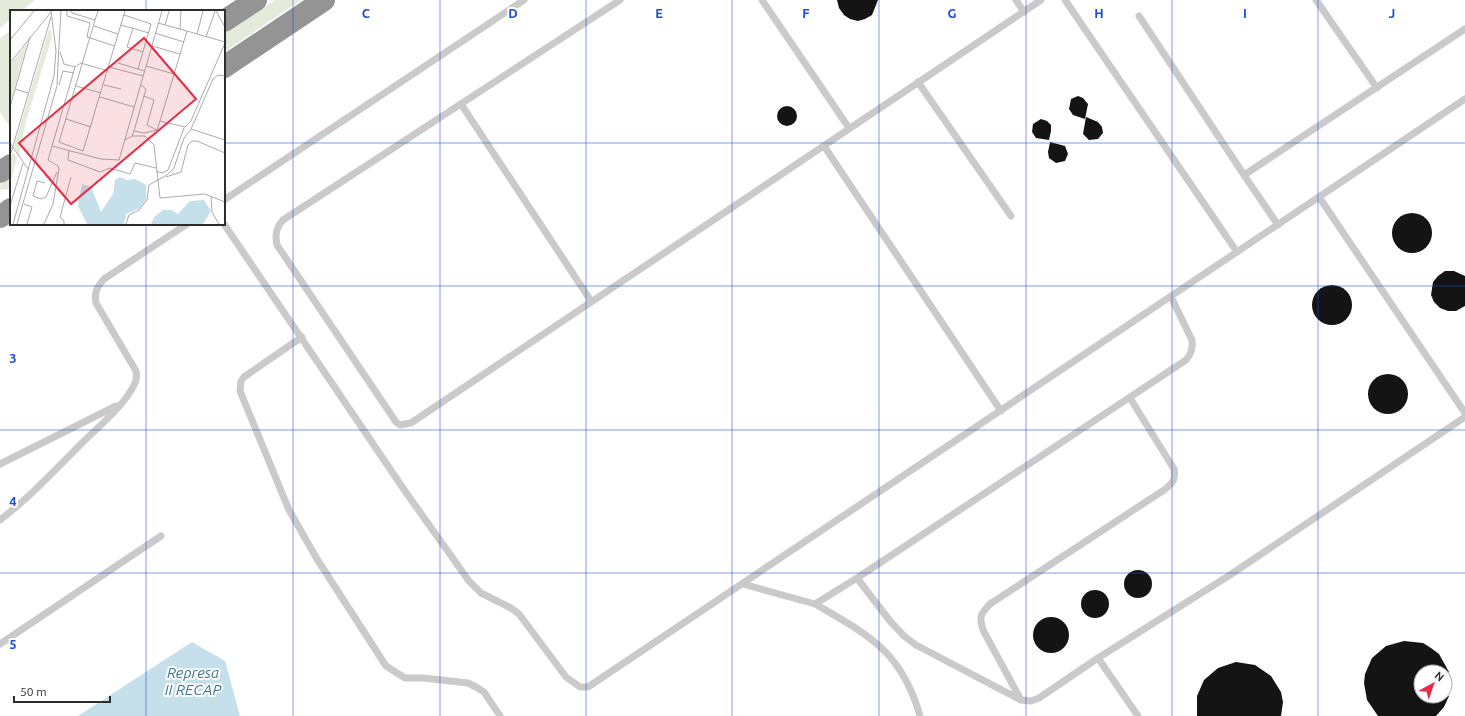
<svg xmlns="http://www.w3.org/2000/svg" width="1465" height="716" font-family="Ubuntu,sans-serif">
  <rect width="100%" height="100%" fill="#fff"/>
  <!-- green -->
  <g fill="#e4ebda">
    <polygon points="0,0 35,0 21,11 11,11 11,19 0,28"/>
    <polygon points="275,0 301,0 224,52 224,34"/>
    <polygon points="10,31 11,32 11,128 0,112 0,38"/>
    <polygon points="11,178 11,189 0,190 0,185"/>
  </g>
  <!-- water -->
  <polygon fill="#c5dfeb" points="192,642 225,661 240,716 78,716"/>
  <!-- building -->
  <g fill="#141414">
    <polygon points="837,0 878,0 872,15 865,19 858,21 850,19 844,15 839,8"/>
    <polygon points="1078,96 1083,98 1088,104 1085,119 1073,115 1069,109 1071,99"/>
    <circle cx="787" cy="116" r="10"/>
    <polygon points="1086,117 1098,122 1102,127 1103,133 1098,139 1089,140 1083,134"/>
    <polygon points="1041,119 1047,121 1051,125 1051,131 1049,140 1036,138 1032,132 1033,124"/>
    <polygon points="1050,142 1065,146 1068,154 1065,161 1056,163 1049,158 1048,152"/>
    <circle cx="1412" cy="233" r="20"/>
    <polygon points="1445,271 1454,271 1465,276 1465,306 1456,311 1448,311 1440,308 1434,302 1431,295 1433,282 1438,276"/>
    <circle cx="1332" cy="305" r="20"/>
    <circle cx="1388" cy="394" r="20"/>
    <circle cx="1138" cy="584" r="14"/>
    <circle cx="1095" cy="604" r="14"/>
    <circle cx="1051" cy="635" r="18"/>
    <polygon points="1404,641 1423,643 1431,648 1439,654 1449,672 1421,672 1421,696 1449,696 1444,707 1436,716 1378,716 1367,700 1364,683 1365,674 1372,658 1386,646"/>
    <polygon points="1236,662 1255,665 1271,676 1281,692 1283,702 1281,716 1197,716 1197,696 1204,680 1218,668"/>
  </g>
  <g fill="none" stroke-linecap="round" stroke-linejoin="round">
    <!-- lane -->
    <g stroke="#cacaca" stroke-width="7">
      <path d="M 620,0 L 283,220 C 276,228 275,234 277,245 L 396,422 L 400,425 L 411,423 L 1041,0"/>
      <polyline points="762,0 849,128"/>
      <polyline points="1016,0 1024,12"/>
      <polyline points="1065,0 1237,252"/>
      <polyline points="1316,0 1377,88"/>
      <polyline points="1139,16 1244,175"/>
      <polyline points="918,82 1011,216"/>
      <polyline points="461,104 591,301"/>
      <polyline points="824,146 1001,411"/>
      <polyline points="1319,197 1465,413"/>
      <polyline points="224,200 524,0"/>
      <polyline points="224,224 407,494 469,581 481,593 511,608 519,614 566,677 580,687 588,687 1465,99"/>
      <polyline points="1278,225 1244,175 1465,29"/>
      <polyline points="302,337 244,377 241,381 240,391 289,510 317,559 386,666 405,678 424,678 468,683 476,687 484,692 500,716"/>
      <polyline points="0,464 116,406"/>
      <path d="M 0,520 C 30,497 56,469 83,442 C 100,425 123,407 134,385 C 137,380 137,376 136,371 L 96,303 C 94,292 97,287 104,279 L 187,224"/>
      <polyline points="743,584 815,604 857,578"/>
      <path d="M 815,604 C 869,635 902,652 920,716"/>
      <polyline points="0,644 161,536"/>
      <polyline points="1098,658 1230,575 1465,417"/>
      <path d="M 1021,700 L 983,630 C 979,616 980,615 990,604 L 1164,490 C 1173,483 1176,479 1174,469 L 1130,398"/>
      <path d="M 1138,716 L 1098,658 L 1039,698 L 1031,701 L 1021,700 L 916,645 L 904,636 L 890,621 L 857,578 L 1186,360 C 1191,354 1193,349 1192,340 L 1171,297"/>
    </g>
    <!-- highway -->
    <g stroke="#949494" stroke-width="22">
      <polyline points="224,21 256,0"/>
      <polyline points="224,67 324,0"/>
      <polyline points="0,172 11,165"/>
      <polyline points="0,217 11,209"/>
    </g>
  </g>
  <!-- grid -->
  <path fill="none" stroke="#1d4ed8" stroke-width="1" stroke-opacity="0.55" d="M 146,0 L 146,11M 293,0 L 293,716M 440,0 L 440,716M 586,0 L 586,716M 732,0 L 732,716M 879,0 L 879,716M 1026,0 L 1026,716M 1172,0 L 1172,716M 1318,0 L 1318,716M 0,143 L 11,143M 224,143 L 1465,143M 146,224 L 146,716M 0,286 L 1465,286M 0,430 L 1465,430M 0,573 L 1465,573"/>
  <g text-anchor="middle" stroke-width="4" stroke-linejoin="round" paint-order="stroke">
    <!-- water labels -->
    <g font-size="15" font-style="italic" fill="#3a738f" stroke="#fff">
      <text x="193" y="678">Represa<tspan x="193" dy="17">II RECAP</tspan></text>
    </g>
  </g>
  <!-- overview -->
  <g transform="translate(10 10)">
    <rect width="215" height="215" fill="#fff"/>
    <path d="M 40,16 L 42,27 L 16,111 L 9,146 L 4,136 ZM 16,35 L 17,35 L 0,94 L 0,55 ZM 3,142 L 7,148 L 0,174 L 0,150 Z" fill="#e4ebda"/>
    <path d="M 110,167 L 117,170 L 125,169 L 136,175 L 136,190 L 130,198 L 116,204 L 114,214 L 77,214 L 68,196 L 72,174 L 81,177 L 91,202 L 103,184 L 105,170 ZM 194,190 L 201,201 L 193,214 L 141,214 L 144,207 L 153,200 L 162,200 L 168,204 L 180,191 Z" fill="#c5dfeb"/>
    <path fill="none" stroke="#ababab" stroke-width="1" d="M 0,1 L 0,27M 57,1 L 57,6 L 80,13 L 77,27 L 105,36M 61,1 L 62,3 L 85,10 L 88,1M 206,1 L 215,17M 114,5 L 141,14 L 128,59 L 135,61M 85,10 L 49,132 L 73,141 L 115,1M 148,13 L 177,21 L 150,111M 111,15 L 139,23M 155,15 L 159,1M 84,16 L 108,24M 123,18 L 117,37 L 133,42M 170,19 L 171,1M 177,21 L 215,32M 145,23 L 174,32M 187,24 L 193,1M 196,27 L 205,1M 0,30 L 24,1M 49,35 L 51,1M 142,36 L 170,44M 50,42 L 54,54 L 65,57M 0,53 L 41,2M 108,53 L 128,59M 136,56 L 164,64M 99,57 L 133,66M 49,75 L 53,61 L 64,63M 94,75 L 111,79M 131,75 L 136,79 L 124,121 L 134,123 L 147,120 L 150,111 L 175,117 L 181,111 L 215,33M 66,76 L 91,83M 5,79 L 18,83M 134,86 L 144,90 L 137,115 L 147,120M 90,87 L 124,97M 0,97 L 20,27M 56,109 L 81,117M 181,119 L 215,130M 122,126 L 135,126 L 144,135 L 150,188 L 195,184 L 215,192M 115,130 L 122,126 L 124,121M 0,133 L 18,159M 42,136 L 91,149 L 109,150 L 152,1M 59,140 L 58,150 L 90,162 L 100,158 L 120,164 L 125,153 L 146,158M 0,146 L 41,7M 146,161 L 152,163 L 158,160 L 174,118M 156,167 L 171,162 L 178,135 L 182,131 L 187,131 L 215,143M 35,173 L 27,171 L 23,186 L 31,189 L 36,187 L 47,162M 201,187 L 202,202 L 209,214M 14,194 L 22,197 L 17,214M 0,196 L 13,153M 3,214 L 44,66 L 46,41 L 41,1M 7,214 L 47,76 L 49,35M 34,214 L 43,194 L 49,159 L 48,156 L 38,150 L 65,57 L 71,53 L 98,61M 54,214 L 54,211 L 50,207 L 61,167M 116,214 L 119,205 L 129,200 L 137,190 L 139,175 L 157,165 L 164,158 L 174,128 L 181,119 L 203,69 L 208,65 L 215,66"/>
    <path fill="#e62c45" fill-opacity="0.15" stroke="#e62c45" stroke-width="2" d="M 134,28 L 186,89 L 61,194 L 9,133 Z"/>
    <rect width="215" height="215" fill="none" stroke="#2d2d2d" stroke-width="2"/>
  </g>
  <g font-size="13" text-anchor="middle" font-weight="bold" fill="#1d4ed8" stroke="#fff" stroke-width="4" stroke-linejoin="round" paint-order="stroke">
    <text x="366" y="18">C</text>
    <text x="513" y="18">D</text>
    <text x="659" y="18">E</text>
    <text x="806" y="18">F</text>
    <text x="952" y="18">G</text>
    <text x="1099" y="18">H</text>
    <text x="1245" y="18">I</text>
    <text x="1392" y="18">J</text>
    <text x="13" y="363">3</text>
    <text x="13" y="506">4</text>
    <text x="13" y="649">5</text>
  </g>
  <!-- north arrow -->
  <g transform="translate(1433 684) rotate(40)"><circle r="19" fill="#ffffff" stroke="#ababab"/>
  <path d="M0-3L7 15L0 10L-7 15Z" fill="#e62c45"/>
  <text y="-6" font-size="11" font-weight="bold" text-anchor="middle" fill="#2d2d2d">N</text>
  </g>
  <!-- scale -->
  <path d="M14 696v6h96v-6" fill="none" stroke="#2d2d2d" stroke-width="2"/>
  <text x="20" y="696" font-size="12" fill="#2d2d2d" stroke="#ffffff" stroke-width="3" paint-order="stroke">50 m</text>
</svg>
